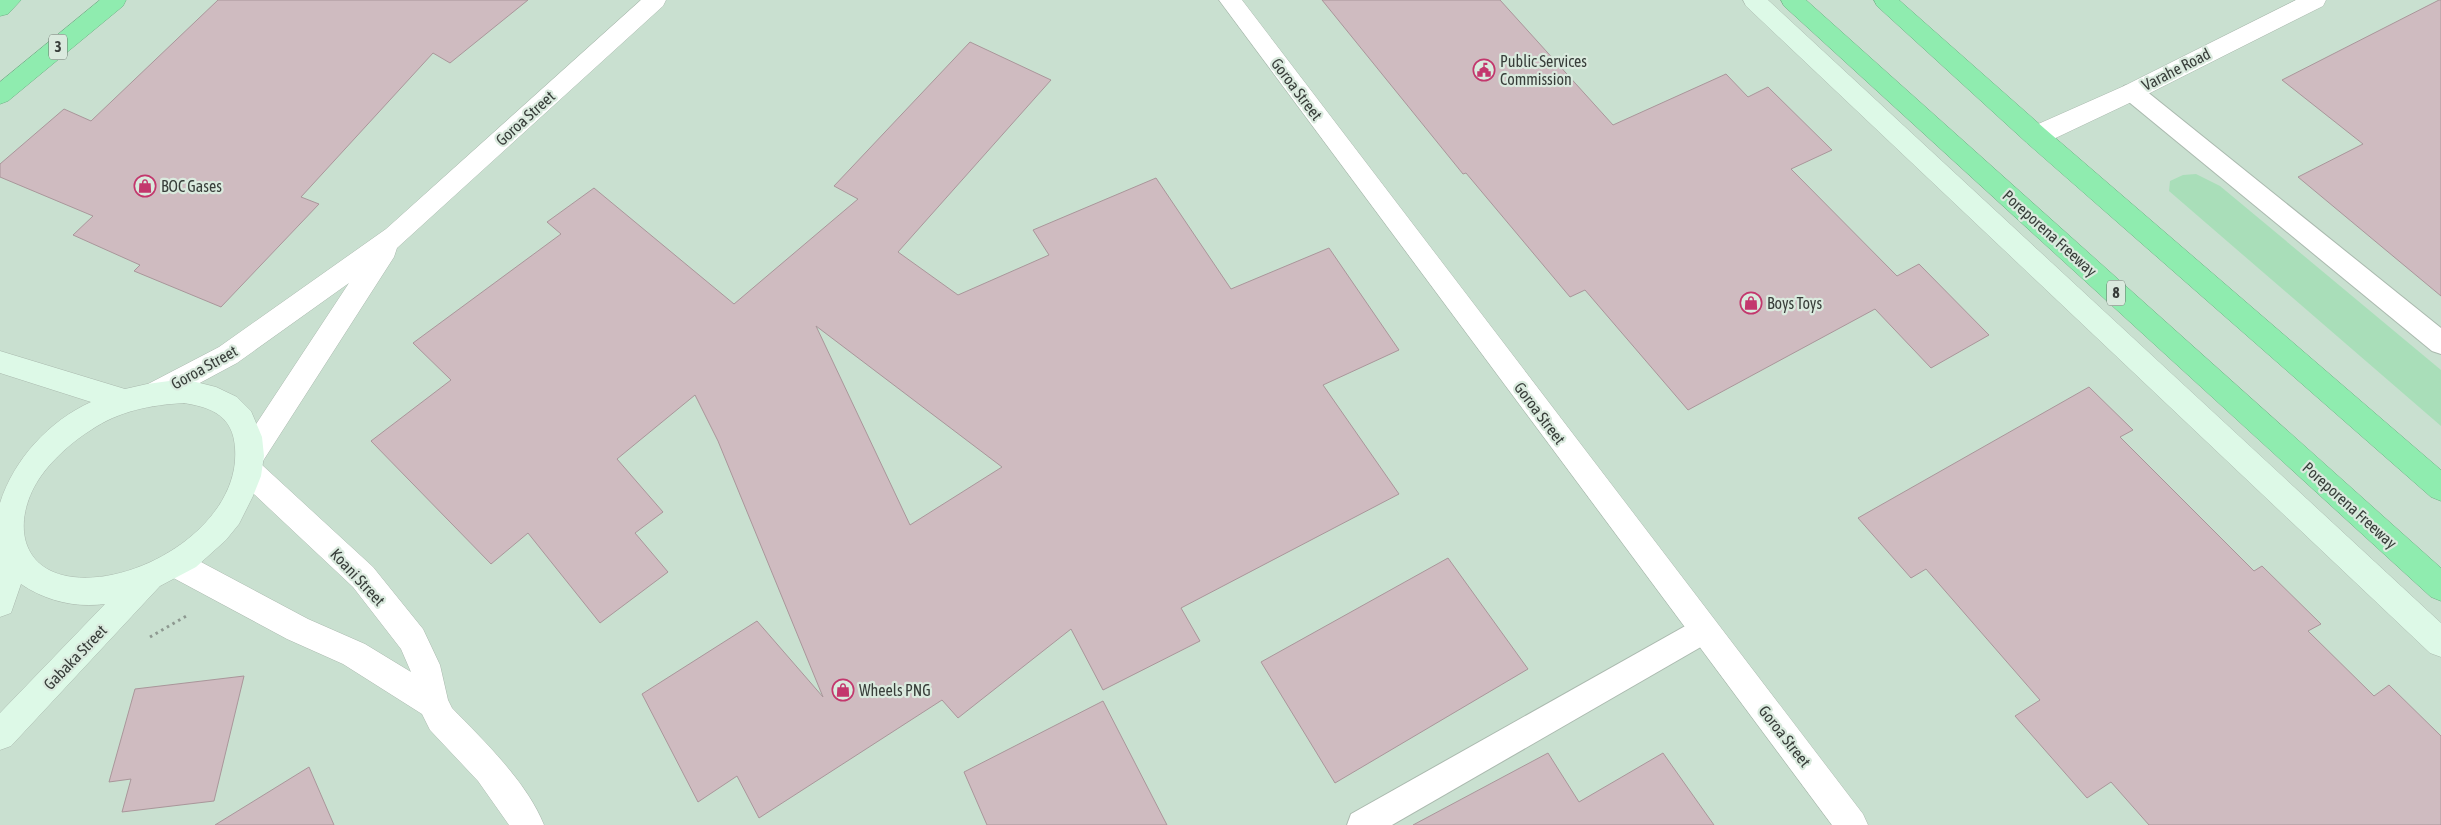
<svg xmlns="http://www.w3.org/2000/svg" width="2441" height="825" font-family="'Asap Condensed',sans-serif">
  <rect width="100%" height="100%" fill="#daeade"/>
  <!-- built -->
  <rect fill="#c9e0d0" x="0" y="0" width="2441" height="825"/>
  <!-- green -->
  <polygon fill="#a9deb9" points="2196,174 2220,186 2441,370 2441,426 2169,191 2170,181 2183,175"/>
  <!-- building -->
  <g fill="#cfbbc0" stroke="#a9969a" fill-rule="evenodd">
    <polygon points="218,0 528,0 450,63 433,53 301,197 319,204 221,307 134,271 140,265 73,235 93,216 0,177 0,164 64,109 91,121"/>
    <polygon points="1322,0 1500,0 1613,125 1726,74 1748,97 1768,87 1832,150 1791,169 1897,276 1919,264 1989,335 1931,368 1875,309 1688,410 1585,290 1570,297 1466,173 1463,174"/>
    <polygon points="2439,0 2441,0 2441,296 2298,177 2363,144 2282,80"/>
    <path d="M 970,42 L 1051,80 L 898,252 L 958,295 L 1049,255 L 1033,230 L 1156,178 L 1231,289 L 1329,248 L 1399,350 L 1323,385 L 1399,494 L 1181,608 L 1200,641 L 1103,690 L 1071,629 L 958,718 L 942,700 L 759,818 L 737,776 L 698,802 L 642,694 L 757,621 L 823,697 L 718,441 L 695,395 L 617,459 L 663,512 L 635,533 L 668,572 L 600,623 L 528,533 L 491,564 L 371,441 L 451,380 L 413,343 L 561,234 L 547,222 L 594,188 L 734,304 L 858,199 L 834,186 ZM 816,326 L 1002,467 L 910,525 Z"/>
    <polygon points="2089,387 2133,430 2120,437 2254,571 2262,566 2321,624 2308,631 2374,696 2389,685 2441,736 2441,825 2149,825 2111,782 2087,798 2015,716 2040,700 1926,569 1911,578 1858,518"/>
    <polygon points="1448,558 1528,669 1335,783 1261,662"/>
    <polygon points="244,676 214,801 122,812 131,779 109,782 135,689"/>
    <polygon points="1103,701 1167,825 987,825 964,772"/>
    <polygon points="1548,753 1579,802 1663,753 1714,825 1413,825"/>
    <polygon points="309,767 334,825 215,825"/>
  </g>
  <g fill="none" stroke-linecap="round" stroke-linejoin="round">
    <!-- lane casing -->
    <g stroke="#aab9ae" stroke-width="2">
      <g id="lane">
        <polygon points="2132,84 2140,86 2441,328 2441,354 2432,351 2124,98 2121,92 2124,86"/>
        <polygon points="1703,616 1713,620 1717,630 1713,640 1392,825 1347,825 1351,814"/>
      </g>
    </g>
    <!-- street casing -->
    <g stroke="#aab9ae" stroke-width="1">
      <g id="street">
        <path d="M 641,0 L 666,0 L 663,6 L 397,248 L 394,257 L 261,464 L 373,567 L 423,629 L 440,665 L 448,700 L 452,708 C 484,741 527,782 544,825 L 509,825 L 478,781 L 430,730 L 422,714 L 343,664 L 287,639 L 166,574 L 161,564 L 166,554 L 176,550 L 186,554 L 308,619 L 365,644 L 411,672 L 401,649 L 353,587 L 239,480 L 235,471 L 240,462 L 237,456 L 241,447 L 349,283 L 237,363 L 168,400 L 158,404 L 148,400 L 144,392 L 148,384 L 219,347 L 386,229 Z"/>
        <polygon points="1219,0 1242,0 1863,814 1868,825 1832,825"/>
        <polygon points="2296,0 2326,0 2323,6 2140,98 2045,143 2036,145 2027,143 2024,136 2027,129 2124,86"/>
      </g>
    </g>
    <!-- secondary casing -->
    <g stroke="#aab9ae" stroke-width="1">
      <g id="secondary">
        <polygon points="1743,0 1768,0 2441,623 2441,657 2430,653 1746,6"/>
        <path d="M 0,351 L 125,389 L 147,384 L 184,379 L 216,387 L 237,397 L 251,411 L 262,437 L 264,456 L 261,476 L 253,496 L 239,524 L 226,540 L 196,567 L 160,586 L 11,746 L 0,750 L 0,713 L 105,604 C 76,608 46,601 21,584 L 11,613 L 0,617 L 0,503 C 14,459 49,421 91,402 L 0,373 ZM 184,403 C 195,405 206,407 216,413 C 229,421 234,433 235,448 C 241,523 141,585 73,577 C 16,570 13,516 41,476 C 53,459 73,441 91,430 C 119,411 150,405 184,403 Z"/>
      </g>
    </g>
    <!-- highway casing -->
    <g stroke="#71af86" stroke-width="1">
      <g id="highway">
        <polygon points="0,0 21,0 8,14 0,16"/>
        <polygon points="100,0 126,0 123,6 8,101 0,104 0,82"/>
        <polygon points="1781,0 1806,0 2441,568 2441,601 2431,597 1784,6"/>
        <polygon points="1874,0 1899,0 2045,129 2441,470 2441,501 2431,497 2027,143 1877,6"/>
      </g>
    </g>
    <!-- path -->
    <polyline stroke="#8d9890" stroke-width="3" stroke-dasharray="2.5 4" stroke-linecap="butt" points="150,637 188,615"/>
    <!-- lane -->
    <use href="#lane" fill="#fff" fill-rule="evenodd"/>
    <!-- street -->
    <use href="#street" fill="#fff" fill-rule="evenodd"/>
    <!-- secondary -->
    <use href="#secondary" fill="#ddf9e7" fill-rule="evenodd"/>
    <!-- highway -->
    <use href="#highway" fill="#8fecaf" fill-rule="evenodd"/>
  </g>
  <!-- icons -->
  <defs>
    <g id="civic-ring" transform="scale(1.125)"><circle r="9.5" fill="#daeade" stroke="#c3376d" stroke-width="1.5"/><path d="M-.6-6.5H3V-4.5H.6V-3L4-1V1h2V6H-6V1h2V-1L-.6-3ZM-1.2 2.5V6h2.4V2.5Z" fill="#c3376d"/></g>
    <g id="shop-ring" transform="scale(1.125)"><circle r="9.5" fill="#daeade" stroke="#c3376d" stroke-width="1.5"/><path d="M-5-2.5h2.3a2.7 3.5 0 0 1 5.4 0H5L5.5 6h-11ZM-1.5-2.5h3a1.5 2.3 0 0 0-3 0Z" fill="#c3376d"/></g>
  </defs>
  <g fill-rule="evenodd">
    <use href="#civic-ring" x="1484" y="70"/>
    <use href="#shop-ring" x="145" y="186"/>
    <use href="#shop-ring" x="1751" y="303"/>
    <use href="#shop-ring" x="843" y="690"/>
  </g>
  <g text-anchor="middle" stroke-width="4.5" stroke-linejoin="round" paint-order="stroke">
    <!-- shield labels -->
    <g fill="#daeade" stroke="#69726b" stroke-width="1">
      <rect x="49" y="34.5" width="18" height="25" rx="4"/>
      <rect x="2107" y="280.5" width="18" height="25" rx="4"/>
    </g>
    <g font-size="15" font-weight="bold" fill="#383e3a">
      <text x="58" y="52">3</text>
      <text x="2116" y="298">8</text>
    </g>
    <!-- poi labels -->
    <g font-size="16" fill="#383e3a" stroke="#daeade" text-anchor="start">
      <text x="1500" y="67">Public Services<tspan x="1500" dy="18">Commission</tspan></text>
      <text x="161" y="192">BOC Gases</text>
      <text x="1767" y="309">Boys Toys</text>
      <text x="859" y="696">Wheels PNG</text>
    </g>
    <!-- street labels -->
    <g font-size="16" fill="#383e3a" stroke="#daeade">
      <text transform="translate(2176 69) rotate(-27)" y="6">Varahe Road</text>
      <text transform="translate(1297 89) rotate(53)" y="6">Goroa Street</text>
      <text transform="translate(525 118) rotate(-42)" y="6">Goroa Street</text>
      <text transform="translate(2050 233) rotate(42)" y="6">Poreporena Freeway</text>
      <text transform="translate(204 367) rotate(-29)" y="6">Goroa Street</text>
      <text transform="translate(1540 413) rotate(53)" y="6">Goroa Street</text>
      <text transform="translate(2350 505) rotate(42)" y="6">Poreporena Freeway</text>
      <text transform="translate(358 577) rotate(47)" y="6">Koani Street</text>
      <text transform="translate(75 657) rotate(-46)" y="6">Gabaka Street</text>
      <text transform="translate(1785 736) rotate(52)" y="6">Goroa Street</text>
    </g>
  </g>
</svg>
